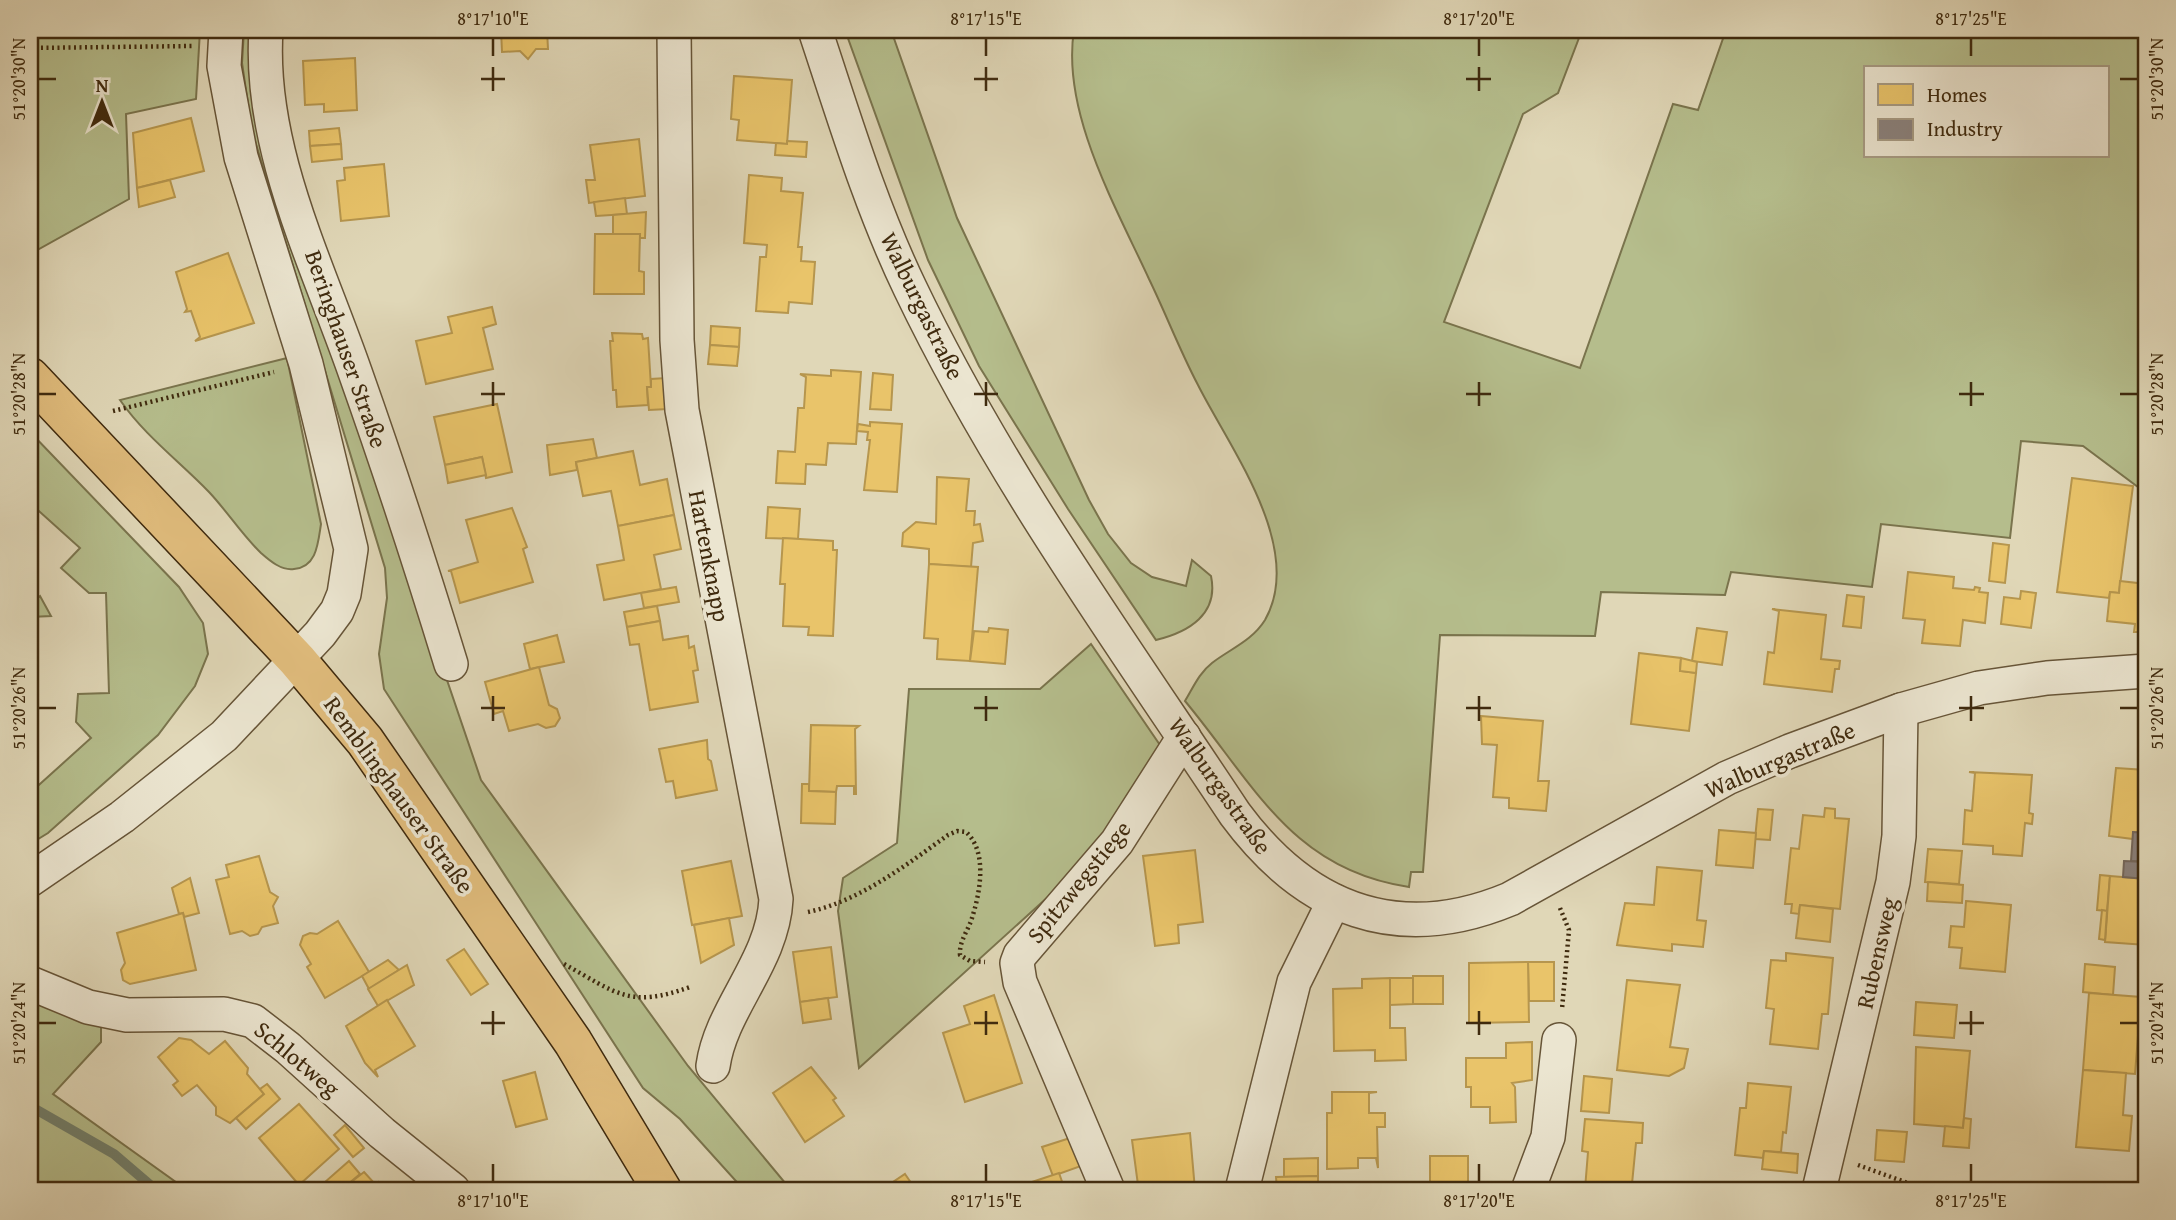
<svg xmlns="http://www.w3.org/2000/svg" width="2176" height="1220" font-family="'Gentium Book Plus',serif">
  <rect width="100%" height="100%" fill="#e0d7b7"/>
  <filter id="stains"><feTurbulence type="fractalNoise" baseFrequency=".00286" numOctaves="4"/><feColorMatrix values="0 0 0 0 .2 0 0 0 0 .09 0 0 0 0 .02 0 0 0 .5 -.17"/></filter>
  <radialGradient id="worn" r=".72"><stop offset=".6" stop-color="#630" stop-opacity="0"/><stop offset="1" stop-color="#630" stop-opacity=".3"/></radialGradient>
  <!-- green -->
  <g fill="#b5bd8c" stroke="#7a744d" stroke-width="2" fill-rule="evenodd">
    <polygon points="30,30 200,30 196,99 126,114 129,199 30,254"/>
    <polygon points="244,30 258,30 416,589 481,780 688,1066 791,1190 744,1190 680,1119 643,1088 384,689 379,654 387,598 385,568 252,131 242,63"/>
    <path d="M 845,30 L 891,30 L 957,218 L 1089,500 L 1108,534 L 1131,563 L 1152,577 L 1186,586 L 1192,560 L 1211,576 C 1219,614 1189,632 1156,640 L 1068,509 L 979,366 L 928,260 Z"/>
    <path d="M 1074,30 L 1582,30 L 1558,93 L 1523,114 L 1444,322 L 1580,368 L 1673,104 L 1698,110 L 1726,30 L 2146,30 L 2146,493 L 2083,446 L 2021,441 L 2010,538 L 1881,524 L 1872,587 L 1731,572 L 1725,595 L 1601,592 L 1595,636 L 1440,635 L 1423,872 L 1411,872 L 1409,887 C 1292,870 1254,784 1185,701 C 1193,688 1199,673 1212,663 C 1230,649 1252,641 1265,620 C 1306,548 1229,447 1198,385 C 1180,351 1166,314 1149,279 C 1116,207 1061,112 1074,30 ZM 1866,68 L 2108,68 L 2108,156 L 1866,156 Z"/>
    <path d="M 287,358 L 321,524 C 318,543 317,567 294,569 C 282,571 270,561 261,553 C 242,535 227,511 209,492 C 179,461 145,436 120,400 Z"/>
    <polygon points="30,432 179,587 203,623 208,654 195,686 158,735 48,833 30,844 30,793 91,738 76,722 78,694 109,693 106,593 89,593 61,568 80,548 30,503"/>
    <polygon points="40,596 51,616 30,617 30,605"/>
    <polygon points="1091,644 1162,748 1092,857 859,1068 838,911 843,878 897,843 909,689 1040,689"/>
    <polygon points="30,990 101,1025 101,1042 53,1094 187,1190 30,1190"/>
  </g>
  <!-- homes -->
  <g fill="#e9c46a" stroke="#b6964e" stroke-width="2">
    <polygon points="501,30 547,30 548,49 536,49 528,59 520,51 502,52"/>
    <rect x="580" y="30" width="57" height="2"/>
    <polygon points="355,58 357,110 324,112 324,104 305,105 303,61"/>
    <polygon points="734,76 792,80 787,144 737,140 739,120 731,119"/>
    <polygon points="191,118 204,171 137,188 133,133"/>
    <polygon points="339,128 341,144 310,146 309,131"/>
    <polygon points="639,139 645,196 589,203 586,180 595,180 590,145"/>
    <polygon points="787,141 807,142 806,157 775,155 776,143 787,144"/>
    <polygon points="341,144 342,159 312,162 310,146"/>
    <polygon points="384,164 389,216 341,221 337,181 345,180 344,168"/>
    <polygon points="749,175 782,178 781,191 803,193 798,247 802,247 801,261 815,262 812,304 789,302 788,313 756,311 760,257 766,257 767,245 744,243"/>
    <polygon points="170,180 175,197 139,207 137,188"/>
    <polygon points="625,198 627,214 596,216 594,202"/>
    <polygon points="646,212 645,238 640,238 640,234 613,234 613,215"/>
    <polygon points="595,234 640,234 639,271 644,272 644,294 594,294"/>
    <polygon points="228,253 254,323 195,341 200,337 191,311 185,312 187,309 176,272"/>
    <polygon points="492,307 496,324 483,328 493,369 426,384 416,341 452,333 448,317"/>
    <polygon points="711,326 740,328 739,347 710,345"/>
    <polygon points="612,333 642,334 643,339 648,338 651,387 647,387 648,405 617,407 616,390 613,390 610,341 613,341"/>
    <polygon points="710,345 739,347 737,366 708,364"/>
    <polygon points="831,370 861,372 856,444 828,443 826,465 806,464 805,484 776,483 778,451 795,452 798,408 804,408 806,377 800,374 831,376"/>
    <polygon points="873,373 893,375 891,410 870,409"/>
    <polygon points="666,378 668,409 649,410 647,387 651,387 651,379"/>
    <polygon points="497,404 512,472 486,478 482,457 445,465 434,417"/>
    <polygon points="870,422 902,424 897,492 864,490 870,440 867,440 868,432 857,431 858,424 870,426"/>
    <polygon points="593,439 597,458 576,462 577,470 550,475 547,445"/>
    <polygon points="633,451 640,485 667,479 674,515 618,526 611,491 583,496 576,462"/>
    <polygon points="482,457 486,475 448,483 445,465"/>
    <polygon points="937,477 969,479 966,511 975,511 974,525 980,524 983,541 973,543 971,567 929,564 929,549 902,546 903,533 916,522 936,524"/>
    <polygon points="2072,478 2133,486 2119,593 2110,592 2109,598 2057,592"/>
    <polygon points="768,507 800,509 798,539 766,538"/>
    <polygon points="512,508 527,547 523,549 533,582 460,603 451,571 448,571 478,562 466,520"/>
    <polygon points="674,515 681,549 654,555 661,589 604,600 597,565 624,560 618,526"/>
    <polygon points="783,538 833,541 833,550 837,550 833,636 808,635 809,627 783,626 785,584 780,584"/>
    <polygon points="1993,543 2009,545 2005,583 1989,581"/>
    <polygon points="929,564 978,567 970,661 937,659 938,639 924,638"/>
    <polygon points="1908,572 1954,577 1953,588 1974,590 1975,587 1980,588 1979,592 1988,593 1985,623 1963,620 1960,646 1922,643 1925,620 1903,618"/>
    <polygon points="2120,581 2146,584 2142,632 2134,632 2135,624 2107,621 2110,592 2119,593"/>
    <polygon points="676,587 679,602 644,608 641,593"/>
    <polygon points="2021,591 2036,593 2031,628 2001,624 2004,597 2020,599"/>
    <polygon points="1847,595 1864,597 1861,628 1843,626"/>
    <polygon points="657,606 660,621 627,627 624,612"/>
    <polygon points="1772,609 1826,615 1821,659 1840,661 1839,669 1835,669 1832,692 1764,684 1768,652 1774,653 1779,611"/>
    <polygon points="660,621 663,640 688,636 689,648 694,646 698,670 693,671 698,702 650,710 639,644 630,645 627,627"/>
    <polygon points="989,628 1008,630 1005,664 970,661 974,631 988,632"/>
    <polygon points="1697,628 1727,632 1722,665 1692,661"/>
    <polygon points="557,635 564,662 530,669 524,644"/>
    <polygon points="1639,653 1681,658 1680,671 1696,673 1689,731 1631,724"/>
    <polygon points="1681,658 1697,662 1696,673 1680,671"/>
    <polygon points="539,667 549,705 557,709 560,718 555,726 546,728 538,724 509,731 503,711 494,714 485,682"/>
    <polygon points="1481,716 1543,721 1538,781 1549,781 1546,811 1509,808 1509,798 1493,797 1497,745 1482,744"/>
    <polygon points="811,725 859,726 855,729 856,794 854,794 854,786 837,786 836,792 809,791"/>
    <polygon points="707,740 708,759 711,761 717,790 676,798 673,781 666,782 659,749"/>
    <polygon points="2116,768 2146,770 2146,833 2133,832 2133,839 2109,836"/>
    <polygon points="1969,772 2032,775 2029,813 2033,814 2032,824 2025,823 2022,856 1993,854 1993,846 1963,844 1965,810 1972,811 1975,773"/>
    <polygon points="802,784 809,784 809,791 836,792 835,824 801,823"/>
    <polygon points="1825,808 1835,809 1835,818 1849,819 1840,909 1800,905 1799,914 1791,913 1792,904 1785,904 1791,848 1799,849 1803,815 1824,817"/>
    <polygon points="1758,809 1773,810 1770,840 1755,839"/>
    <polygon points="1719,830 1756,833 1753,868 1716,865"/>
    <polygon points="1928,849 1962,851 1959,884 1925,882"/>
    <polygon points="1195,850 1203,922 1178,925 1179,943 1155,946 1143,856"/>
    <polygon points="259,856 270,892 278,897 273,906 278,923 262,927 258,934 250,936 242,931 230,934 216,880 229,877 226,865"/>
    <polygon points="731,861 742,916 692,925 682,871"/>
    <polygon points="1657,867 1702,871 1697,920 1706,921 1703,947 1672,944 1672,951 1617,945 1625,903 1654,905"/>
    <polygon points="2100,875 2110,876 2107,911 2097,910"/>
    <polygon points="2110,876 2146,879 2146,945 2105,942"/>
    <polygon points="190,878 199,913 184,917 183,913 179,914 172,888"/>
    <polygon points="1928,882 1963,885 1962,903 1927,901"/>
    <polygon points="1966,901 2011,905 2005,972 1960,968 1962,948 1949,947 1951,926 1964,927"/>
    <polygon points="1800,905 1833,909 1830,942 1796,938"/>
    <polygon points="2102,910 2107,911 2105,940 2099,939"/>
    <polygon points="183,913 196,970 130,984 123,980 121,970 125,963 117,933"/>
    <polygon points="729,918 734,945 701,963 694,925"/>
    <polygon points="338,921 369,972 325,998 307,967 311,964 300,945 303,936 310,933 317,934"/>
    <polygon points="831,947 837,997 800,1002 793,952"/>
    <polygon points="464,949 488,984 471,995 447,960"/>
    <polygon points="1786,953 1833,958 1828,1014 1822,1014 1818,1049 1770,1044 1774,1009 1766,1008 1771,960 1786,961"/>
    <polygon points="388,960 399,970 369,989 362,976"/>
    <polygon points="1528,962 1554,962 1554,1001 1529,1001"/>
    <polygon points="1528,962 1529,1022 1469,1023 1469,963"/>
    <polygon points="2085,964 2115,967 2113,995 2083,992"/>
    <polygon points="407,965 414,985 378,1006 368,989"/>
    <rect x="1413" y="976" width="30" height="28"/>
    <polygon points="1390,978 1390,1028 1405,1028 1406,1060 1375,1061 1375,1050 1334,1051 1333,989 1362,988 1362,979"/>
    <polygon points="1390,978 1413,978 1413,1004 1390,1005"/>
    <polygon points="1627,980 1680,985 1670,1047 1688,1049 1684,1068 1669,1076 1617,1070"/>
    <polygon points="2089,993 2141,997 2135,1074 2083,1070"/>
    <polygon points="994,995 1022,1083 965,1102 943,1033 970,1024 964,1006"/>
    <polygon points="828,998 831,1019 803,1023 800,1002"/>
    <polygon points="387,1000 415,1046 375,1070 378,1077 365,1063 346,1026"/>
    <polygon points="1916,1002 1957,1005 1954,1038 1914,1035"/>
    <polygon points="179,1038 191,1040 209,1054 225,1041 248,1068 247,1074 264,1094 230,1123 216,1115 216,1107 197,1085 182,1096 173,1085 178,1081 158,1057"/>
    <polygon points="1532,1042 1532,1080 1512,1083 1515,1087 1516,1122 1490,1123 1490,1107 1471,1107 1471,1087 1466,1087 1466,1058 1506,1058 1506,1043"/>
    <polygon points="1916,1047 1970,1051 1963,1128 1914,1124"/>
    <polygon points="811,1067 836,1098 833,1100 844,1116 805,1142 773,1093"/>
    <polygon points="2083,1070 2126,1073 2123,1115 2132,1116 2129,1151 2076,1147"/>
    <polygon points="535,1072 547,1119 516,1127 503,1081"/>
    <polygon points="1584,1076 1612,1079 1609,1113 1581,1111"/>
    <polygon points="1748,1083 1791,1087 1786,1133 1783,1132 1781,1152 1764,1151 1763,1158 1735,1155 1740,1108 1746,1108"/>
    <polygon points="267,1084 280,1099 246,1129 236,1118 264,1094 260,1089"/>
    <polygon points="1332,1092 1377,1092 1369,1093 1369,1113 1385,1113 1385,1127 1377,1127 1378,1168 1376,1158 1358,1158 1358,1168 1327,1169 1327,1113 1332,1113"/>
    <polygon points="299,1104 339,1149 299,1185 259,1138"/>
    <polygon points="1964,1118 1971,1119 1969,1148 1943,1146 1945,1126 1963,1128"/>
    <polygon points="1585,1119 1643,1123 1642,1143 1636,1143 1632,1184 1638,1185 1638,1190 1585,1189 1588,1152 1582,1151"/>
    <polygon points="345,1125 364,1148 353,1157 334,1135"/>
    <polygon points="1877,1130 1907,1132 1904,1162 1875,1160"/>
    <polygon points="1190,1133 1195,1190 1144,1190 1143,1185 1138,1185 1132,1140"/>
    <polygon points="1070,1138 1081,1166 1053,1176 1042,1147"/>
    <polygon points="1764,1151 1798,1154 1797,1173 1762,1169"/>
    <rect x="1430" y="1156" width="38" height="30"/>
    <polygon points="1318,1158 1318,1176 1284,1177 1284,1159"/>
    <polygon points="349,1161 360,1174 341,1190 332,1190 325,1182"/>
    <polygon points="364,1172 374,1183 378,1182 378,1186 385,1185 390,1190 341,1190"/>
    <polygon points="1059,1173 1065,1190 1031,1190 1029,1183"/>
    <polygon points="905,1174 916,1190 881,1190"/>
    <polygon points="1318,1176 1318,1190 1277,1190 1276,1177"/>
    <polygon points="1473,1186 1473,1190 1411,1190 1411,1187"/>
  </g>
  <!-- industry -->
  <g fill="#8a817c" stroke="#74675b" stroke-width="2">
    <polygon points="2133,832 2146,833 2146,862 2131,861"/>
    <polygon points="2124,861 2146,862 2146,879 2123,877"/>
  </g>
  <g fill="none" stroke-linecap="round" stroke-linejoin="round">
    <!-- stream -->
    <polyline stroke="#72806d" stroke-width="10" points="30,1106 114,1154 156,1190"/>
    <!-- minor casing -->
    <g stroke="#675538" stroke-width="36">
      <g id="minor">
        <path d="M 266,30 C 258,147 317,263 355,372 C 389,468 421,566 451,664"/>
        <path d="M 674,30 L 677,340 L 682,410 L 776,899 C 773,962 721,1008 713,1066"/>
        <path d="M 815,30 C 844,117 870,205 910,288 C 999,474 1121,642 1235,814 C 1306,910 1397,946 1510,899 L 1727,778 L 1790,751 L 1901,710 L 1979,688 L 2047,678 L 2146,671"/>
        <polyline points="30,880 122,817 224,736 320,634 337,611 344,594 351,549 306,364 241,157 224,66 226,30"/>
        <polyline points="30,983 88,1007 127,1015 224,1014 253,1021 288,1048 382,1133 453,1190"/>
        <polyline points="1108,1190 1020,982 1017,963 1020,955 1117,842 1184,737"/>
        <polyline points="1242,1190 1294,982 1334,901"/>
        <polyline points="1528,1190 1548,1137 1559,1040"/>
        <polyline points="1819,1190 1893,882 1899,836 1901,710"/>
      </g>
    </g>
    <!-- major casing -->
    <g stroke="#3f2a0e" stroke-width="41">
      <polyline id="major" points="30,377 297,660 365,741 573,1042 662,1190"/>
    </g>
    <!-- path -->
    <g stroke="#3f2a0e" stroke-width="4.5" stroke-dasharray="2 3.5" stroke-linecap="butt">
      <polyline points="1167,34 1170,30"/>
      <polyline points="30,48 193,46"/>
      <polyline points="30,125 33,160"/>
      <polyline points="113,411 274,372"/>
      <polyline points="1560,908 1569,930 1562,1009"/>
      <path d="M 808,912 C 860,901 906,865 948,835 L 957,831 L 966,832 C 988,852 980,893 972,918 C 968,931 959,941 960,955 L 970,961 L 985,962"/>
      <path d="M 564,964 C 617,993 629,1009 690,987"/>
      <polyline points="1858,1165 1927,1190"/>
    </g>
    <!-- minor -->
    <use href="#minor" stroke="#ebe5d0" stroke-width="33"/>
    <!-- major -->
    <use href="#major" stroke="#e0bc7c" stroke-width="38"/>
  </g>
  <!-- ticks -->
  <path fill="none" stroke="#3f2a0e" stroke-width="2.5" d="M 493,38 L 493,56M 986,38 L 986,56M 1479,38 L 1479,56M 1971,38 L 1971,56M 493,67 L 493,91M 986,67 L 986,91M 1479,67 L 1479,91M 38,79 L 56,79M 481,79 L 505,79M 974,79 L 998,79M 1466,79 L 1491,79M 2120,79 L 2138,79M 493,382 L 493,406M 986,382 L 986,406M 1479,382 L 1479,406M 1971,382 L 1971,406M 38,394 L 56,394M 481,394 L 505,394M 974,394 L 998,394M 1466,394 L 1491,394M 1959,394 L 1984,394M 2120,394 L 2138,394M 493,696 L 493,721M 986,696 L 986,721M 1479,696 L 1479,721M 1971,696 L 1971,721M 38,708 L 56,708M 481,708 L 505,708M 974,708 L 998,708M 1466,708 L 1491,708M 1959,708 L 1984,708M 2120,708 L 2138,708M 493,1011 L 493,1035M 986,1011 L 986,1035M 1479,1011 L 1479,1035M 1971,1011 L 1971,1035M 38,1023 L 56,1023M 481,1023 L 505,1023M 974,1023 L 998,1023M 1466,1023 L 1491,1023M 1959,1023 L 1984,1023M 2120,1023 L 2138,1023M 493,1164 L 493,1182M 986,1164 L 986,1182M 1479,1164 L 1479,1182M 1971,1164 L 1971,1182"/>
  <g text-anchor="middle" stroke-width="7" stroke-linejoin="round" paint-order="stroke">
    <!-- street labels -->
    <g font-size="24" fill="#3f2a0e" stroke="#ebe5d0">
      <text transform="translate(922 306) rotate(64)" y="8">Walburgastraße</text>
      <text transform="translate(346 349) rotate(71)" y="8">Beringhauser Straße</text>
      <text transform="translate(709 556) rotate(79)" y="8">Hartenknapp</text>
      <text transform="translate(1780 760) rotate(-23)" y="8">Walburgastraße</text>
      <text transform="translate(1220 786) rotate(55)" y="8">Walburgastraße</text>
      <text transform="translate(399 795) rotate(54)" y="8">Remblinghauser Straße</text>
      <text transform="translate(1079 882) rotate(-51)" y="8">Spitzwegstiege</text>
      <text transform="translate(1877 953) rotate(-77)" y="8">Rubensweg</text>
      <text transform="translate(297 1059) rotate(40)" y="8">Schlotweg</text>
    </g>
  </g>
  <!-- margin -->
  <rect width="2176" height="1220" fill="none" stroke="#e0d7b7" stroke-width="77"/>
  <!-- legend -->
  <rect x="1864" y="66" width="245" height="91" fill="#ebe5d0" stroke="#a69a82" stroke-width="2"/>
  <rect x="1878" y="84" width="35" height="21" fill="#e9c46a" stroke="#a69a82" stroke-width="2"/>
  <text x="1927" y="102" font-size="21" fill="#3f2a0e">Homes</text>
  <rect x="1878" y="119" width="35" height="21" fill="#8a817c" stroke="#a69a82" stroke-width="2"/>
  <text x="1927" y="136" font-size="21" fill="#3f2a0e">Industry</text>
  <!-- north arrow -->
  <g transform="translate(102 102)" stroke="#ebe5d0" stroke-width="5" paint-order="stroke">
  <path d="M0-5L12 26L0 18L-12 26Z" fill="#3f2a0e"/>
  <text y="-10" font-size="19" font-weight="bold" text-anchor="middle" fill="#3f2a0e">N</text>
  </g>
  <rect x="38" y="38" width="2100" height="1144" fill="none" stroke="#3f2a0e" stroke-width="2.5"/>
  <g font-size="18" text-anchor="middle" fill="#3f2a0e">
    <text x="493" y="25">8°17'10"E</text>
    <text x="986" y="25">8°17'15"E</text>
    <text x="1479" y="25">8°17'20"E</text>
    <text x="1971" y="25">8°17'25"E</text>
    <text transform="translate(19 79) rotate(-90)" y="6">51°20'30"N</text>
    <text transform="translate(2157 79) rotate(-90)" y="6">51°20'30"N</text>
    <text transform="translate(19 394) rotate(-90)" y="6">51°20'28"N</text>
    <text transform="translate(2157 394) rotate(-90)" y="6">51°20'28"N</text>
    <text transform="translate(19 708) rotate(-90)" y="6">51°20'26"N</text>
    <text transform="translate(2157 708) rotate(-90)" y="6">51°20'26"N</text>
    <text transform="translate(19 1023) rotate(-90)" y="6">51°20'24"N</text>
    <text transform="translate(2157 1023) rotate(-90)" y="6">51°20'24"N</text>
    <text x="493" y="1207">8°17'10"E</text>
    <text x="986" y="1207">8°17'15"E</text>
    <text x="1479" y="1207">8°17'20"E</text>
    <text x="1971" y="1207">8°17'25"E</text>
  </g>
  <rect width="100%" height="100%" filter="url(#stains)"/>
  <rect width="100%" height="100%" fill="url(#worn)"/>
</svg>
